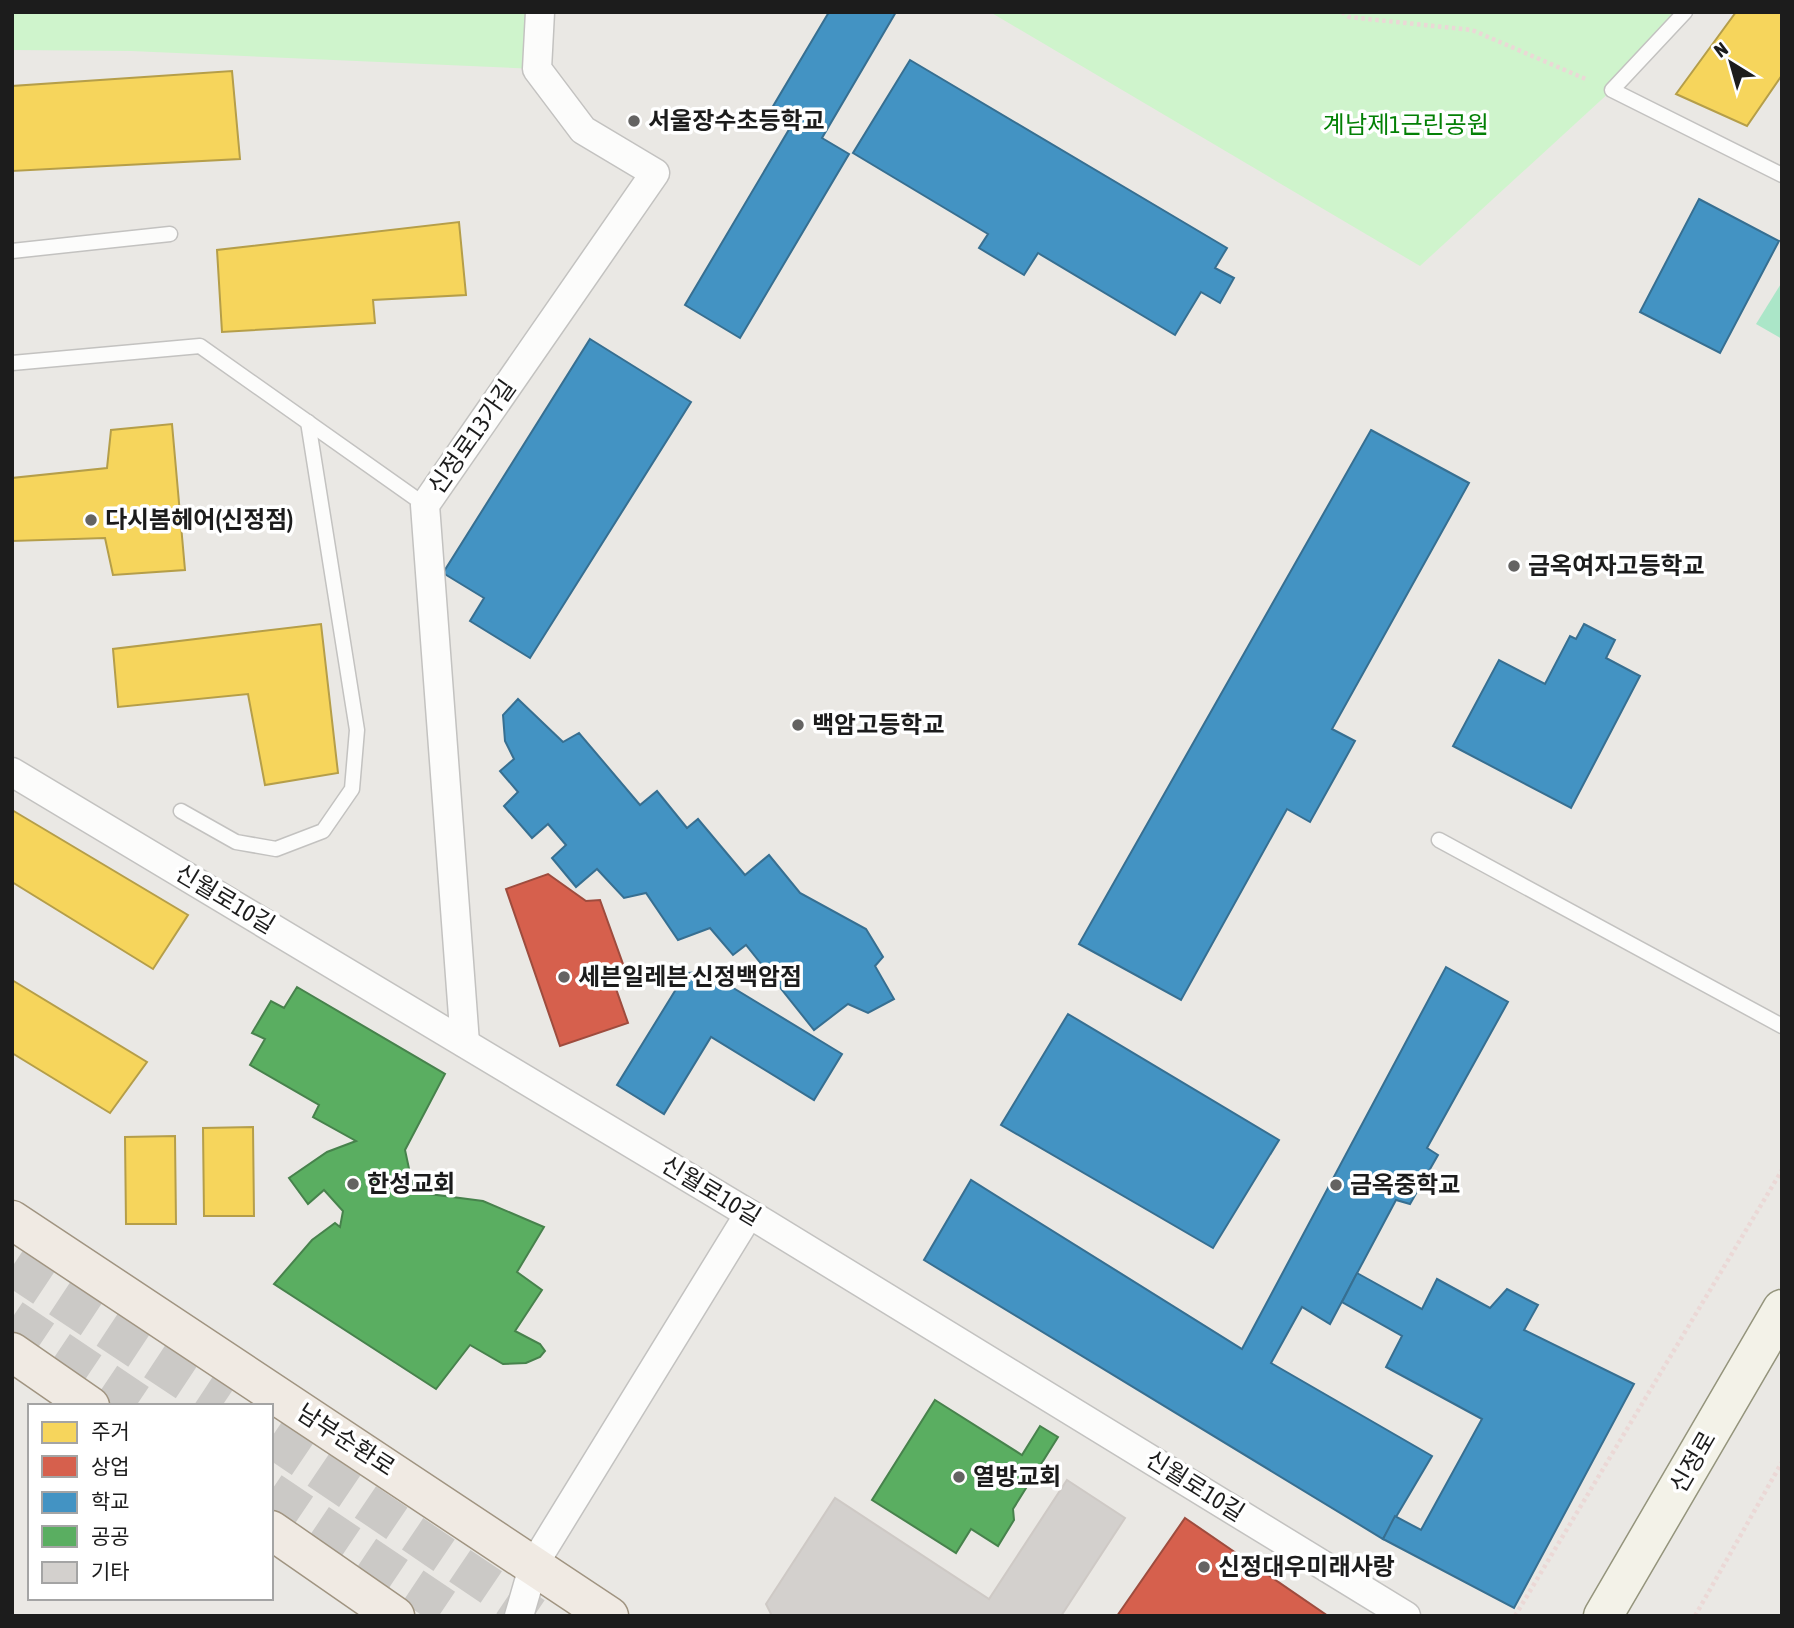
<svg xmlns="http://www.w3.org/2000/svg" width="1794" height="1628" font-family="'Asap Condensed','Noto Sans KR',sans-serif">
  <rect width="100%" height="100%" fill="#eae8e4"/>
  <!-- park -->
  <g fill="#cff4cc">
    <polygon points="12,12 540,12 537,69 131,51 12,50"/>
    <polygon points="990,12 1685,12 1612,90 1420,266"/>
  </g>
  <!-- pitch -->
  <polygon fill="#abe6c8" points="1782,282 1782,339 1756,324"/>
  <!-- homes -->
  <g fill="#f6d55c" stroke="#b59e49" stroke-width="2">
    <polygon points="1736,12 1782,12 1782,75 1747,126 1676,94"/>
    <polygon points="232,71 240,159 12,171 12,86"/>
    <polygon points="459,222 466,295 373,300 375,323 222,332 217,250"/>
    <polygon points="172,424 185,570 113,575 105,538 12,541 12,478 107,468 111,430"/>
    <polygon points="321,624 338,773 265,785 248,694 118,707 113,649"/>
    <polygon points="12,810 188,915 153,969 12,882"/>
    <polygon points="12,980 147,1062 110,1113 12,1053"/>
    <polygon points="253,1127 254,1216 204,1216 203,1128"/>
    <polygon points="175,1136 176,1224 126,1224 125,1137"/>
  </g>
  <!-- shops -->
  <g fill="#d6604d" stroke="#9e4c3e" stroke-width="2">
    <polygon points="548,874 586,901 600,900 628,978 614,983 628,1023 560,1046 506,889"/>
    <polygon points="1185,1518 1328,1616 1117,1616"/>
  </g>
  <!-- schools -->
  <g fill="#4393c3" stroke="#376f91" stroke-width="2">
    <polygon points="829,12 896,12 822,138 849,154 740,338 685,305 794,121 772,108"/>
    <polygon points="910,60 1227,248 1215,268 1234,278 1220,303 1201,292 1175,335 1038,253 1024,275 979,248 988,234 853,153"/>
    <polygon points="1699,199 1779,241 1720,353 1640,312"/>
    <polygon points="590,339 691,402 530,658 470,621 484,598 443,573"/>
    <polygon points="1371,430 1469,483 1332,729 1355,741 1310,822 1287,809 1181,1000 1079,944"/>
    <polygon points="1584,624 1615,640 1606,658 1640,676 1571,808 1453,746 1499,660 1545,684 1570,636 1576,639"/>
    <polygon points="518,699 563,742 579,733 640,805 657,791 687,828 698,819 745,875 769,855 800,893 866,929 883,957 875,966 894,999 868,1013 848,1004 814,1030 746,945 733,955 710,928 678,940 646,893 624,898 597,869 576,887 552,858 566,845 548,824 532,838 504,806 518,792 500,771 514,759 505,741 503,715"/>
    <polygon points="1446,967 1508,1002 1427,1148 1438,1155 1410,1204 1396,1200 1330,1324 1302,1307 1271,1363 1432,1456 1383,1539 924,1260 971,1180 1242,1349"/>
    <polygon points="707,972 842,1054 814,1100 711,1037 664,1114 617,1085 686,973"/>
    <polygon points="1068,1014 1279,1140 1213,1248 1001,1125"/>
    <polygon points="1357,1273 1422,1309 1437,1279 1490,1308 1507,1289 1538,1305 1524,1330 1634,1384 1514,1608 1383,1539 1395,1516 1421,1530 1482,1419 1386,1367 1402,1336 1342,1302"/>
  </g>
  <!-- public -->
  <g fill="#5aae61" stroke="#47824c" stroke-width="2">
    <polygon points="297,987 445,1074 405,1150 414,1192 483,1201 544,1227 517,1272 542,1290 515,1331 540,1344 545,1351 540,1357 526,1363 503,1364 470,1345 436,1389 274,1284 312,1240 335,1223 340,1227 343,1211 324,1190 308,1204 289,1178 327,1152 356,1141 313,1117 319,1105 250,1065 265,1039 252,1033 271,1001 284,1008"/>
    <polygon points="935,1400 1022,1455 1040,1426 1058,1437 1013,1509 1014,1520 998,1546 971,1529 956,1553 872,1500"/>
  </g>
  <!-- building -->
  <polygon fill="#d3d0cd" stroke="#cec9c5" stroke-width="2" points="1067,1480 1125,1518 1061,1616 772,1616 766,1604 835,1498 989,1599"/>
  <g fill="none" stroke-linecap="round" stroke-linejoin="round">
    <!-- primary-tunnel -->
    <g stroke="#cbc9c6" stroke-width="38" stroke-dasharray="38 19" stroke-linecap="butt">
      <polyline points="12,1267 222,1406"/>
      <polyline points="12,1318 143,1406"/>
      <polyline points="271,1438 534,1616"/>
      <polyline points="271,1491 457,1616"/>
    </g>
    <!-- service casing -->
    <g stroke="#c3c2c0" stroke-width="17">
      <g id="service">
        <polyline points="1685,12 1612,90 1782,175"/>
        <polyline points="12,251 170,234"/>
        <polyline points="12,363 200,346 425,505"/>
        <polyline points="181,811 236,842 276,849 323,831 352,789 357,730 308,422"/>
        <polyline points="1439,840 1782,1026"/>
      </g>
    </g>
    <!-- minor casing -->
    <g stroke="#c3c2c0" stroke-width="31">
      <g id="minor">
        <polyline points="12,772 766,1224 1406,1616"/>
        <polyline points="465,1043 425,505 655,173 583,130 537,69 540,12"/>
        <polyline points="519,1616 534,1564 749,1214"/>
      </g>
    </g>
    <!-- secondary casing -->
    <g stroke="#94947c" stroke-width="41">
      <polyline id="secondary" points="1603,1616 1782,1309"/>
    </g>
    <!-- primary casing -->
    <g stroke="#a09481" stroke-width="41">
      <g id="primary">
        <polyline points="12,1220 609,1616"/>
        <polyline points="12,1352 90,1406"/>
        <polyline points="271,1530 395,1616"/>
      </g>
    </g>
    <!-- path -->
    <g stroke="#ebd8d6" stroke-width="4.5" stroke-dasharray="3.5 3.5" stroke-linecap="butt">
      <polyline points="1342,12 1349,17 1472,30 1588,80"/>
      <polyline points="1515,1616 1782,1170"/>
      <polyline points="1695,1616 1782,1462"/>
    </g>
    <!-- service -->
    <use href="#service" stroke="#fcfcfb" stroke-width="14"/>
    <!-- minor -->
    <use href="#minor" stroke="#fcfcfb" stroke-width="28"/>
    <!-- secondary -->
    <use href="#secondary" stroke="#f3f2e8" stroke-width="38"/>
    <!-- primary -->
    <use href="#primary" stroke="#f0eae3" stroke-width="38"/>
  </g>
  <!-- markers -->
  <g fill="#646362" stroke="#fff" stroke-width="2.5">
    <circle cx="634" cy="121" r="7"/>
    <circle cx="91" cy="520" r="7"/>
    <circle cx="1514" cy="566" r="7"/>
    <circle cx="798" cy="725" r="7"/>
    <circle cx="564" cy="977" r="7"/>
    <circle cx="353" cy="1184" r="7"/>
    <circle cx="1336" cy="1185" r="7"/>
    <circle cx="959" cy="1477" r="7"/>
    <circle cx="1204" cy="1567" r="7"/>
  </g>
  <g text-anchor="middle" stroke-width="7" stroke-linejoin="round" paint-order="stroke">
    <!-- poi labels -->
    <g font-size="24" font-weight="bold" fill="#1c1c1c" stroke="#fff" text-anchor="start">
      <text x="648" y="129">서울장수초등학교</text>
      <text x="105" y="528">다시봄헤어(신정점)</text>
      <text x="1528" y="574">금옥여자고등학교</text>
      <text x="812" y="733">백암고등학교</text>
      <text x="578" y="985">세븐일레븐 신정백암점</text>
      <text x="367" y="1192">한성교회</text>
      <text x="1350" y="1193">금옥중학교</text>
      <text x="973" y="1485">열방교회</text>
      <text x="1218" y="1575">신정대우미래사랑</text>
    </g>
    <!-- park labels -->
    <g font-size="24" fill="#038005" stroke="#fff">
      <text x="1406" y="133">계남제1근린공원</text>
    </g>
    <!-- street labels -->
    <g font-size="24" fill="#1c1c1c" stroke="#fff">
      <text transform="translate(472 437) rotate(-55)" y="8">신정로13가길</text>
      <text transform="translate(225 899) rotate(31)" y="8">신월로10길</text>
      <text transform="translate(711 1191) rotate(31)" y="8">신월로10길</text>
      <text transform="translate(346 1440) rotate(33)" y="8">남부순환로</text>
      <text transform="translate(1693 1462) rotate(-60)" y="8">신정로</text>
      <text transform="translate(1195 1486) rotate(32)" y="8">신월로10길</text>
    </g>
  </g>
  <!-- border -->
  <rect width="1794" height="1628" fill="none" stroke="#1c1c1c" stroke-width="28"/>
  <!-- legend -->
  <rect x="28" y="1404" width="245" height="196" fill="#ffffff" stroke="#a4a4a4" stroke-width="2"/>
  <rect x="42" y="1422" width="35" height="21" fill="#f6d55c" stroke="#a4a4a4" stroke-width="2"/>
  <text x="91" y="1439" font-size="21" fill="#1c1c1c">주거</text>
  <rect x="42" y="1456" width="35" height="21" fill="#d6604d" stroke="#a4a4a4" stroke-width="2"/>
  <text x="91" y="1474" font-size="21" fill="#1c1c1c">상업</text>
  <rect x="42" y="1492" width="35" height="21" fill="#4393c3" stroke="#a4a4a4" stroke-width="2"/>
  <text x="91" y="1509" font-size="21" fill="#1c1c1c">학교</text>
  <rect x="42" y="1526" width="35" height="21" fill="#5aae61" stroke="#a4a4a4" stroke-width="2"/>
  <text x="91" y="1544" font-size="21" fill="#1c1c1c">공공</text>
  <rect x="42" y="1562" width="35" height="21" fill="#d3d0cd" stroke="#a4a4a4" stroke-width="2"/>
  <text x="91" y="1579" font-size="21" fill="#1c1c1c">기타</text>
  <!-- north arrow -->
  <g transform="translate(1731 63) rotate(323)" stroke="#ffffff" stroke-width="5" paint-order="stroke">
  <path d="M0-5L12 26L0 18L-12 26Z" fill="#1c1c1c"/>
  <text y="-10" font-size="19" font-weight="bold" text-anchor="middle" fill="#1c1c1c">N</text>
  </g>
</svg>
